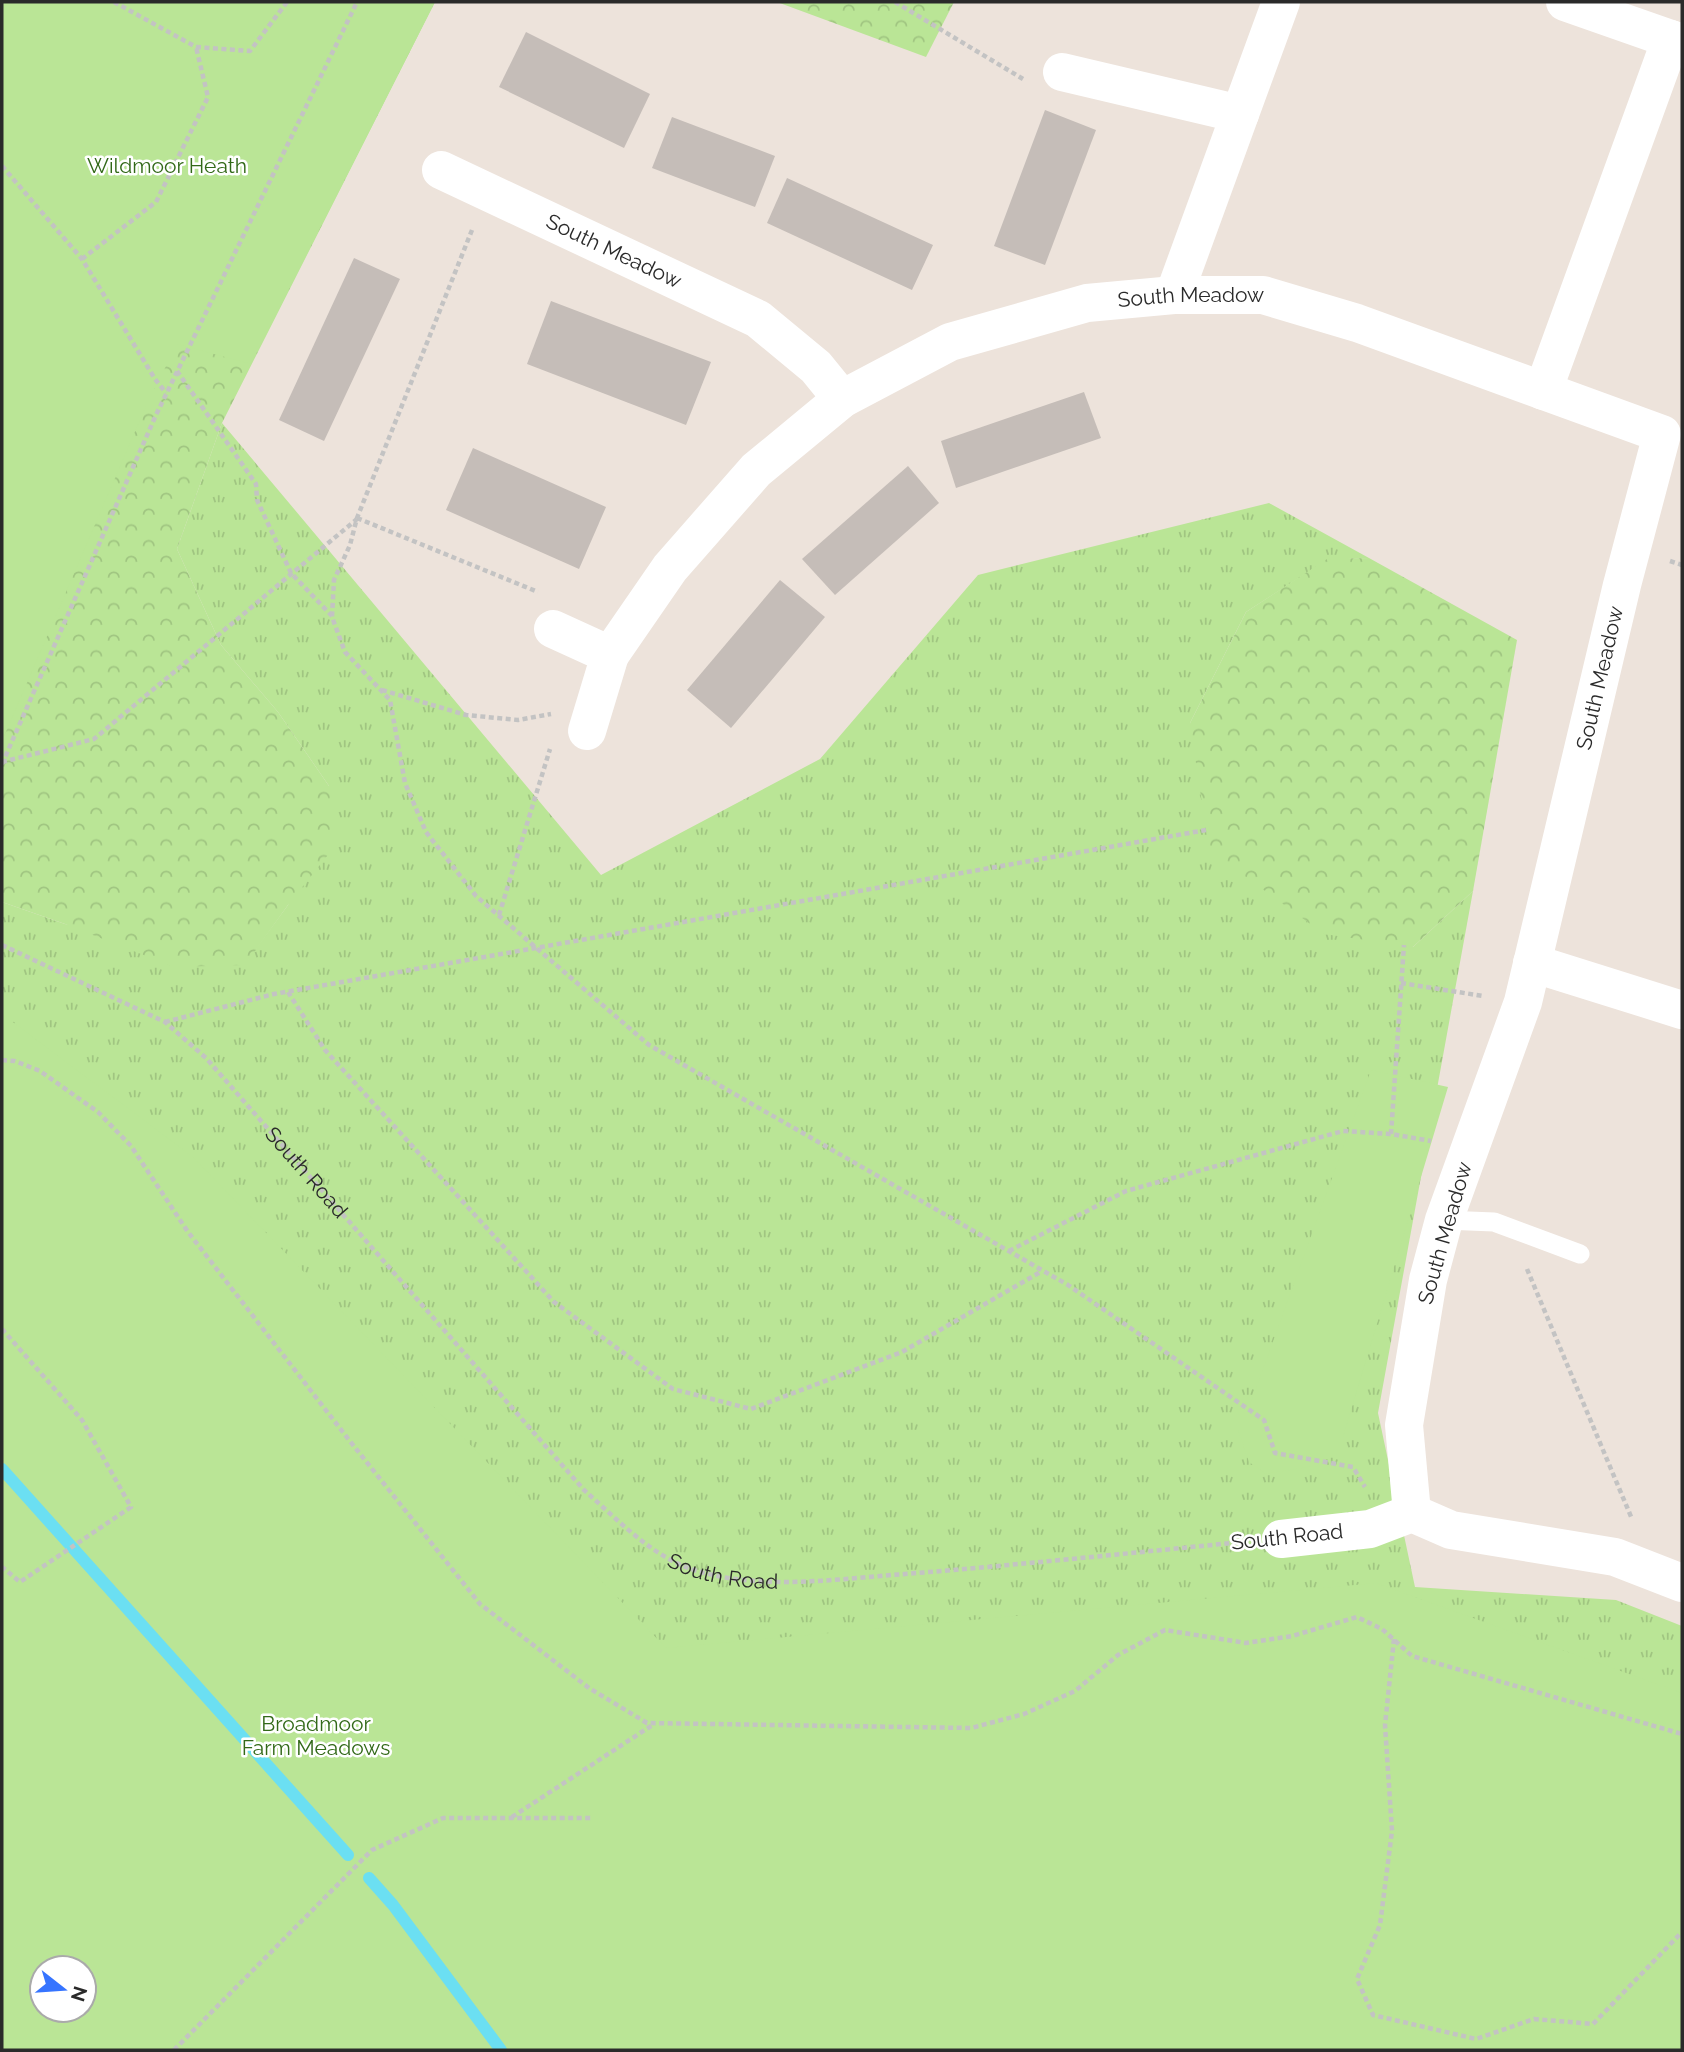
<svg xmlns="http://www.w3.org/2000/svg" width="1684" height="2052" font-family="Raleway,sans-serif">
  <defs>
    <pattern id="grass-tufts" width="24" height="20" patternUnits="userSpaceOnUse" patternTransform="scale(1.75)"><rect width="24" height="20" fill="#bae596"/><path d="M3 7l-1-3M5 7V3M7 7l1-3M15 17l-1-3M17 17v-4M19 17l1-3" fill="none" stroke="#a0c581"/></pattern>
    <pattern id="forest-crowns" width="20" height="18" patternUnits="userSpaceOnUse" patternTransform="scale(1.75)"><rect width="20" height="18" fill="#bae596"/><path d="M2 6a3 3 0 1 1 6 0M12 15a3 3 0 1 1 6 0" fill="none" stroke="#a0c581"/></pattern>
  </defs>
  <rect width="100%" height="100%" fill="#ede3db"/>
  <!-- grass -->
  <path fill="url(#grass-tufts)" fill-rule="evenodd" d="M 222,423 L 601,875 L 820,759 L 978,575 L 1269,503 L 1369,558 L 1327,560 L 1246,612 L 1190,723 L 1413,947 L 1473,891 L 1378,1413 L 1415,1587 L 1616,1600 L 1682,1626 L 1682,2050 L 2,2050 L 2,902 L 65,924 L 244,965 L 288,905 L 329,786 L 278,712 L 221,645 L 177,549 ZM 42,1968 L 84,1968 L 84,2010 L 42,2010 Z"/>
  <!-- forest -->
  <g fill="url(#forest-crowns)">
    <polygon points="435,2 222,423 177,549 221,645 278,712 329,786 335,846 288,905 245,965 174,967 65,924 2,902 2,42"/>
    <polygon points="777,2 954,2 926,57"/>
    <polygon points="1369,558 1517,640 1473,891 1413,947 1324,934 1209,850 1190,723 1246,612 1327,559"/>
  </g>
  <!-- park -->
  <g fill="#bae596" fill-rule="evenodd">
    <polygon points="2,2 435,2 251,364 177,344 146,406 2,741"/>
    <path d="M 2,1014 L 193,1157 L 666,1648 L 1376,1583 L 1682,1693 L 1682,2050 L 2,2050 ZM 42,1968 L 84,1968 L 84,2010 L 42,2010 Z"/>
    <polygon points="1371,1070 1448,1087 1343,1437 1314,1466 1266,1474 1249,1462 1238,1430 1249,1408"/>
  </g>
  <g fill="none" stroke-linecap="round" stroke-linejoin="round">
    <!-- stream -->
    <g stroke="#6bdff2" stroke-width="12">
      <polyline points="2,1469 348,1855"/>
      <polyline points="369,1878 393,1905 501,2050"/>
    </g>
  </g>
  <!-- building -->
  <g fill="#c5bdb8">
    <polygon points="526,32 650,94 624,148 499,87"/>
    <polygon points="1045,110 1096,130 1045,265 994,246"/>
    <polygon points="672,117 775,156 755,207 652,168"/>
    <polygon points="787,178 933,245 912,290 767,223"/>
    <polygon points="354,258 400,279 324,441 279,420"/>
    <polygon points="551,301 711,362 686,425 527,364"/>
    <polygon points="1084,392 1101,438 956,488 941,441"/>
    <polygon points="473,448 606,507 579,569 446,510"/>
    <polygon points="908,466 939,503 835,595 802,559"/>
    <polygon points="780,580 825,617 731,728 687,690"/>
  </g>
  <g fill="none" stroke-linecap="round" stroke-linejoin="round">
    <!-- path -->
    <g stroke="#c3c3c3" stroke-width="4.5" stroke-dasharray="5 3.5" stroke-linecap="butt">
      <polyline points="114,2 196,47 250,51 287,2"/>
      <polyline points="895,2 1023,79"/>
      <polyline points="2,166 82,259 155,379 166,393"/>
      <polyline points="472,230 357,518 350,545 334,580 332,617 345,652 390,700 405,783 426,832 476,896 649,1045 1068,1285 1264,1420 1275,1453 1353,1467 1365,1487"/>
      <polyline points="82,259 156,202 208,97 196,47"/>
      <polyline points="177,371 256,484 257,500 291,573 332,616"/>
      <polyline points="357,518 538,592"/>
      <polyline points="1670,561 1682,565"/>
      <polyline points="382,690 466,715 518,720 551,714"/>
      <polyline points="2,762 94,739 357,519"/>
      <polyline points="2,764 156,415 357,2"/>
      <polyline points="499,915 550,749"/>
      <path id="s1" d="M 2,945 L 165,1022 L 206,1058 L 584,1490 C 617,1519 651,1556 694,1570 C 761,1591 836,1579 905,1574 C 1017,1565 1130,1553 1242,1542"/>
      <polyline points="1401,983 1483,996"/>
      <polyline points="288,992 325,1050 554,1302 673,1389 751,1409 902,1352 1042,1271"/>
      <polyline points="165,1022 274,994 1206,830"/>
      <polyline points="2,1060 15,1061 40,1071 98,1112 131,1146 188,1232 349,1440 480,1604 589,1688 647,1723 971,1728 1024,1714 1075,1691 1118,1655 1165,1630 1246,1643 1292,1636 1357,1617 1382,1629 1412,1656 1682,1734"/>
      <polyline points="1391,1134 1404,945"/>
      <polyline points="1009,1251 1126,1191 1343,1131 1391,1134 1431,1141"/>
      <polyline points="1527,1269 1632,1519"/>
      <polyline points="2,1329 82,1420 131,1507 20,1582 2,1567"/>
      <polyline points="1394,1639 1385,1725 1392,1831 1380,1925 1357,1979 1373,2015 1476,2039 1534,2019 1593,2024 1682,1932"/>
      <polyline points="512,1817 654,1724"/>
      <polyline points="174,2050 372,1850 443,1818 591,1818"/>
    </g>
    <!-- service -->
    <polyline stroke="#fff" stroke-width="19" points="1444,1220 1494,1222 1580,1254"/>
    <!-- minor -->
    <g stroke="#fff" stroke-width="38">
      <polyline points="1565,2 1682,43"/>
      <polyline points="1062,72 1240,114 1174,295"/>
      <polyline points="1240,114 1281,2"/>
      <path id="s2" d="M 441,170 L 758,319 L 816,367 L 842,399"/>
      <polyline points="1543,391 1671,39"/>
      <path id="s3" d="M 553,629 L 610,655 L 670,568 L 756,470 L 842,399 L 950,342 L 1087,303 L 1174,295 L 1263,295 L 1357,323 L 1662,434 L 1622,585 L 1523,1002 L 1444,1220 L 1428,1280 L 1404,1425 L 1412,1513"/>
      <polyline points="587,731 610,655"/>
      <polyline points="1532,963 1682,1010"/>
      <polyline points="1281,1539 1370,1529 1412,1513 1451,1530 1615,1557 1682,1583"/>
    </g>
  </g>
  <g text-anchor="middle" stroke-width="5" stroke-linejoin="round" paint-order="stroke">
    <!-- park labels -->
    <g font-size="21" fill="#326918" stroke="#fff">
      <text x="167" y="173">Wildmoor Heath</text>
      <text x="316" y="1731">Broadmoor<tspan x="316" dy="24">Farm Meadows</tspan></text>
    </g>
    <!-- street labels -->
    <g font-size="21" fill="#2a2a2a" stroke="#fff">
      <text dy="7" stroke="none"><textPath href="#s2" startOffset="191">South Meadow</textPath></text>
      <text dy="7" stroke="none"><textPath href="#s3" startOffset="779">South Meadow</textPath></text>
      <text transform="translate(1600 678) rotate(-77)" y="7">South Meadow</text>
      <text dy="7" stroke="none"><textPath href="#s1" startOffset="387">South Road</textPath></text>
      <text transform="translate(1445 1233) rotate(-74)" y="7">South Meadow</text>
      <text transform="translate(1287 1537) rotate(-6)" y="7">South Road</text>
      <text dy="7" stroke="none"><textPath href="#s1" startOffset="975">South Road</textPath></text>
    </g>
  </g>
  <!-- border -->
  <rect width="1684" height="2052" fill="none" stroke="#2a2a2a" stroke-width="7"/>
  <!-- north arrow -->
  <g transform="translate(63 1989) rotate(107)"><circle r="33" fill="#ffffff" stroke="#aaaaaa" stroke-width="2"/>
  <path d="M0-5L12 26L0 18L-12 26Z" fill="#3674ff"/>
  <text y="-10" font-size="19" font-weight="bold" text-anchor="middle" fill="#2a2a2a">N</text>
  </g>
</svg>
